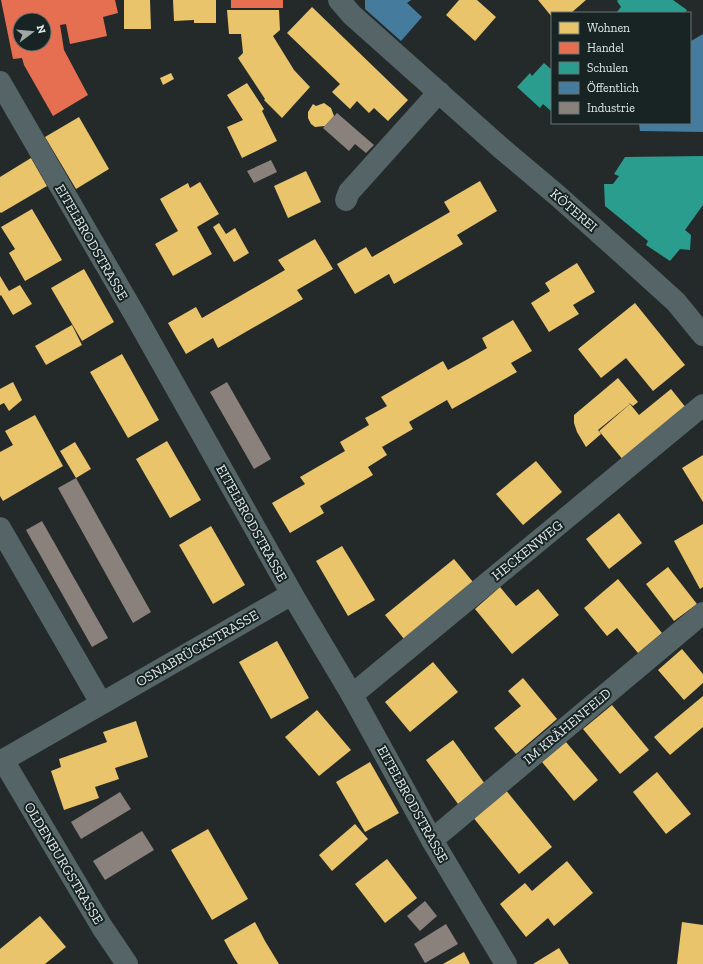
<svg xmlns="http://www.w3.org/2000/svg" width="703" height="964" font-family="'Zilla Slab',serif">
  <rect width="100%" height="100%" fill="#242a2a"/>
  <!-- homes -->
  <g fill="#e9c46a">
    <polygon points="124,0 150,0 151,29 124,29"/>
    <polygon points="173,0 216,0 216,23 194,23 194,20 174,21"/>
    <polygon points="459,0 477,0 496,17 475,41 446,15"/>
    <polygon points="538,0 586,0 571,13 552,13 552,17"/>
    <polygon points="312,7 408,100 388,121 374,108 369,113 357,101 350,109 332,92 340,84 287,33"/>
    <polygon points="227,10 279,10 280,30 273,36 294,70 310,87 282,118 264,100 265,99 238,58 243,53 241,34 229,34"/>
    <polygon points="171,73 174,79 163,85 160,78"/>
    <polygon points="247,83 264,109 262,111 277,141 242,158 227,127 243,120 227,95"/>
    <polygon points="324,103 331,108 334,116 325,126 315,127 311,124 308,118 308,112 313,104 316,106"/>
    <polygon points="79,117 109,169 76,189 45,137"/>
    <polygon points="31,158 47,186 1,213 0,212 0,177"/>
    <polygon points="306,171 321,202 288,218 274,186"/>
    <polygon points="480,181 497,211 457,235 463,244 394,284 389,274 355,294 337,264 366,247 372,257 450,212 444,202"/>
    <polygon points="200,182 219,214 197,227 212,254 173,276 155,244 178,231 160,199 188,183 190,188"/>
    <polygon points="32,209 62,260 25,281 9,253 15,249 1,227"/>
    <polygon points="219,223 226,234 235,228 249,253 234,262 213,227"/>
    <polygon points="315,239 333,269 297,290 303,299 218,348 213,338 186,354 168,323 196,307 202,318 285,270 278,260"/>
    <polygon points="577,263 595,292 573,305 579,314 549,332 531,303 550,291 545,283"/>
    <polygon points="84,269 114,322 82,341 51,288"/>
    <polygon points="0,276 9,291 20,285 32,304 13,315 1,295 0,296"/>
    <polygon points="635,303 685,365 653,391 626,358 601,378 578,349"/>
    <polygon points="513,320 532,351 511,363 517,372 452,409 447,400 409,422 413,429 382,447 387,455 368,467 373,475 320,506 324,513 290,533 272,503 305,484 300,477 345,451 340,442 369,425 365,418 387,406 381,397 443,361 448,370 468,359 487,348 482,338"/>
    <polygon points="72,325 82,345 46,365 35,346"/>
    <polygon points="122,354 159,420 128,438 90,372"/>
    <polygon points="618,378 638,402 633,406 628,402 630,404 598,430 601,434 586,447 577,432 574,423 574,415"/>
    <polygon points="13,382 22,400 9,411 4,403 0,405 0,389"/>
    <polygon points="671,389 687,409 624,461 599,431 630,404 639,415"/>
    <polygon points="35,415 63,466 3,501 0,496 0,452 13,445 5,431"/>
    <polygon points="167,441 201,500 170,518 136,459"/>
    <polygon points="75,442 91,469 76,478 60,451"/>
    <polygon points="703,455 703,502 682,468"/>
    <polygon points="536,461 562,492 523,525 496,494"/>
    <polygon points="619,513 642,543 609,569 586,539"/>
    <polygon points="703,524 703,587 700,589 674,541"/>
    <polygon points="211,526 245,585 213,604 179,545"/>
    <polygon points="342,546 375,600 348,616 316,561"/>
    <polygon points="454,559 473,582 404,639 385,615"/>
    <polygon points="668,567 697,604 674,621 646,584"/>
    <polygon points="618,579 662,633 638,653 617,628 607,636 584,608"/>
    <polygon points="500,587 516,606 538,589 559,615 512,654 475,609"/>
    <polygon points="277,641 309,698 271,719 239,662"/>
    <polygon points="682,649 703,674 703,683 684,700 658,670"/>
    <polygon points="433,662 458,692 410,732 385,702"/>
    <polygon points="523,678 557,719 516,754 494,728 521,706 508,691"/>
    <polygon points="703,696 703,727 670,755 654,737"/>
    <polygon points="612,705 649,750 620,774 583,729"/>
    <polygon points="317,710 351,750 319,776 285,737"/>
    <polygon points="136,721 148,757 115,768 119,779 95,787 99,798 64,810 51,771 61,767 59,759 107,742 103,732"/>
    <polygon points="453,740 485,784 458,804 426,760"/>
    <polygon points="566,742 598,780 574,801 542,762"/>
    <polygon points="370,762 399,813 365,832 336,782"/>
    <polygon points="657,772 691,814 666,834 633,792"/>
    <polygon points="505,789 552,847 519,874 472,816"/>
    <polygon points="355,824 368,839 332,871 319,855"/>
    <polygon points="208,829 248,899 212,920 171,850"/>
    <polygon points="387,859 417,898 385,923 355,884"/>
    <polygon points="567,861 593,893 554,926 548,918 526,937 500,904 525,883 532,891"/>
    <polygon points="40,916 66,947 45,964 0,964 0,949"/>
    <polygon points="255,922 265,941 279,964 238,964 234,958 224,940"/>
    <polygon points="682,922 703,925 703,964 677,964"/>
    <polygon points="559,948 569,964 533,964"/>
    <polygon points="464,952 470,964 443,964"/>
  </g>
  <!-- shops -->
  <g fill="#e76f51" fill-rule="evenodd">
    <path d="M 1,0 L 115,0 L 118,13 L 103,17 L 107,36 L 70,44 L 66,24 L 60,25 L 64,50 L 88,95 L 53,116 L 24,65 L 22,58 L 13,59 ZM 20,20 L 44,20 L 44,44 L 20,44 Z"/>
    <rect x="231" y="0" width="52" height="8"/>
  </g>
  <!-- schools -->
  <g fill="#2a9d8f">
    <polygon points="618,0 673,0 687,10 685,13 616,13 621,7 617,1"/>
    <polygon points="544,63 552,70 552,112 543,104 540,108 517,87 530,73 532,76"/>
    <polygon points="703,156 703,205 685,230 691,235 690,250 680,249 670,261 646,245 648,241 605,206 604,184 613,184 619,176 614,174 625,157"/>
  </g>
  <!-- public -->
  <g fill="#457b9d">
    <polygon points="365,0 411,0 407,3 422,17 401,41 365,9"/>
    <polygon points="703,34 703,132 640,131 639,123 690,123 690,40 691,41"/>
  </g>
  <!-- industry -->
  <g fill="#8a817c">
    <polygon points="337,113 374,145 366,153 355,144 349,151 323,128"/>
    <polygon points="271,160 277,172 254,183 247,171"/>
    <polygon points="227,382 271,459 254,469 210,392"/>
    <polygon points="76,478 151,612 133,623 58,488"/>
    <polygon points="42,521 108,638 92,647 26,530"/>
    <polygon points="120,792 131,809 81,839 71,822"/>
    <polygon points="142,831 154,850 105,880 93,861"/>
    <polygon points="425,901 437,916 420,931 407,916"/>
    <polygon points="446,924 458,944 425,963 414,944"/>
  </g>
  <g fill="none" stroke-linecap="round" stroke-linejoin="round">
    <!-- minor -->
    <g stroke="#556467" stroke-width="22">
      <polyline points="339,0 352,15 501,148 558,196 634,264 676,302 703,335"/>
      <polyline points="0,82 139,322 292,594 352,695 432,840 506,964"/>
      <polyline points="346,200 349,192 359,181 439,92"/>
      <polyline points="0,528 101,703"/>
      <polyline points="352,695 703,405"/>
      <polyline points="3,760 102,927 127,964"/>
      <polyline points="0,762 292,594"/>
      <polyline points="432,840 703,613"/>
    </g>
  </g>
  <g text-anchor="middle" stroke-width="4" stroke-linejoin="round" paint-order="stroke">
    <!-- street labels -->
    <g font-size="14" fill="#e1e9e9" stroke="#182424">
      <text transform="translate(574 210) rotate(41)" y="5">KÖTEREI</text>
      <text transform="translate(92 242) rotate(60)" y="5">EITELBRODSTRASSE</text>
      <text transform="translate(252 523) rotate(61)" y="5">EITELBRODSTRASSE</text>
      <text transform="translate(527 550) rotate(-39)" y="5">HECKENWEG</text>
      <text transform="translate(197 648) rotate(-30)" y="5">OSNABRÜCKSTRASSE</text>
      <text transform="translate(567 726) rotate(-40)" y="5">IM KRÄHENFELD</text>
      <text transform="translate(413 804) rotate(61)" y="5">EITELBRODSTRASSE</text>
      <text transform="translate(64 863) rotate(59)" y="5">OLDENBURGSTRASSE</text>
    </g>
  </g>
  <!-- legend -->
  <rect x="551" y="12" width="140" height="112" fill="#182424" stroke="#687373"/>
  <rect x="559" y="22" width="20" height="12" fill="#e9c46a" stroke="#687373"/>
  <text x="587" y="32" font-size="12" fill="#e1e9e9">Wohnen</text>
  <rect x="559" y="42" width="20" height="12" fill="#e76f51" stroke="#687373"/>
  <text x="587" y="52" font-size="12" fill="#e1e9e9">Handel</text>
  <rect x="559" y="62" width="20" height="12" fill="#2a9d8f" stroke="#687373"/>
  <text x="587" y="72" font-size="12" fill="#e1e9e9">Schulen</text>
  <rect x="559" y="82" width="20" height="12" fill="#457b9d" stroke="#687373"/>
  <text x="587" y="92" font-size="12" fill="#e1e9e9">Öffentlich</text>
  <rect x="559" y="102" width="20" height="12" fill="#8a817c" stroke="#687373"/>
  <text x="587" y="112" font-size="12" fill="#e1e9e9">Industrie</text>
  <!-- north arrow -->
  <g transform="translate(32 32) rotate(74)"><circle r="19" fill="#182424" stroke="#687373"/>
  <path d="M0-3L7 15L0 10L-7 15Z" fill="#9fa6a6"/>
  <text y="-6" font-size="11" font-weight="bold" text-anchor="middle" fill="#e1e9e9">N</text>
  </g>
</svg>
